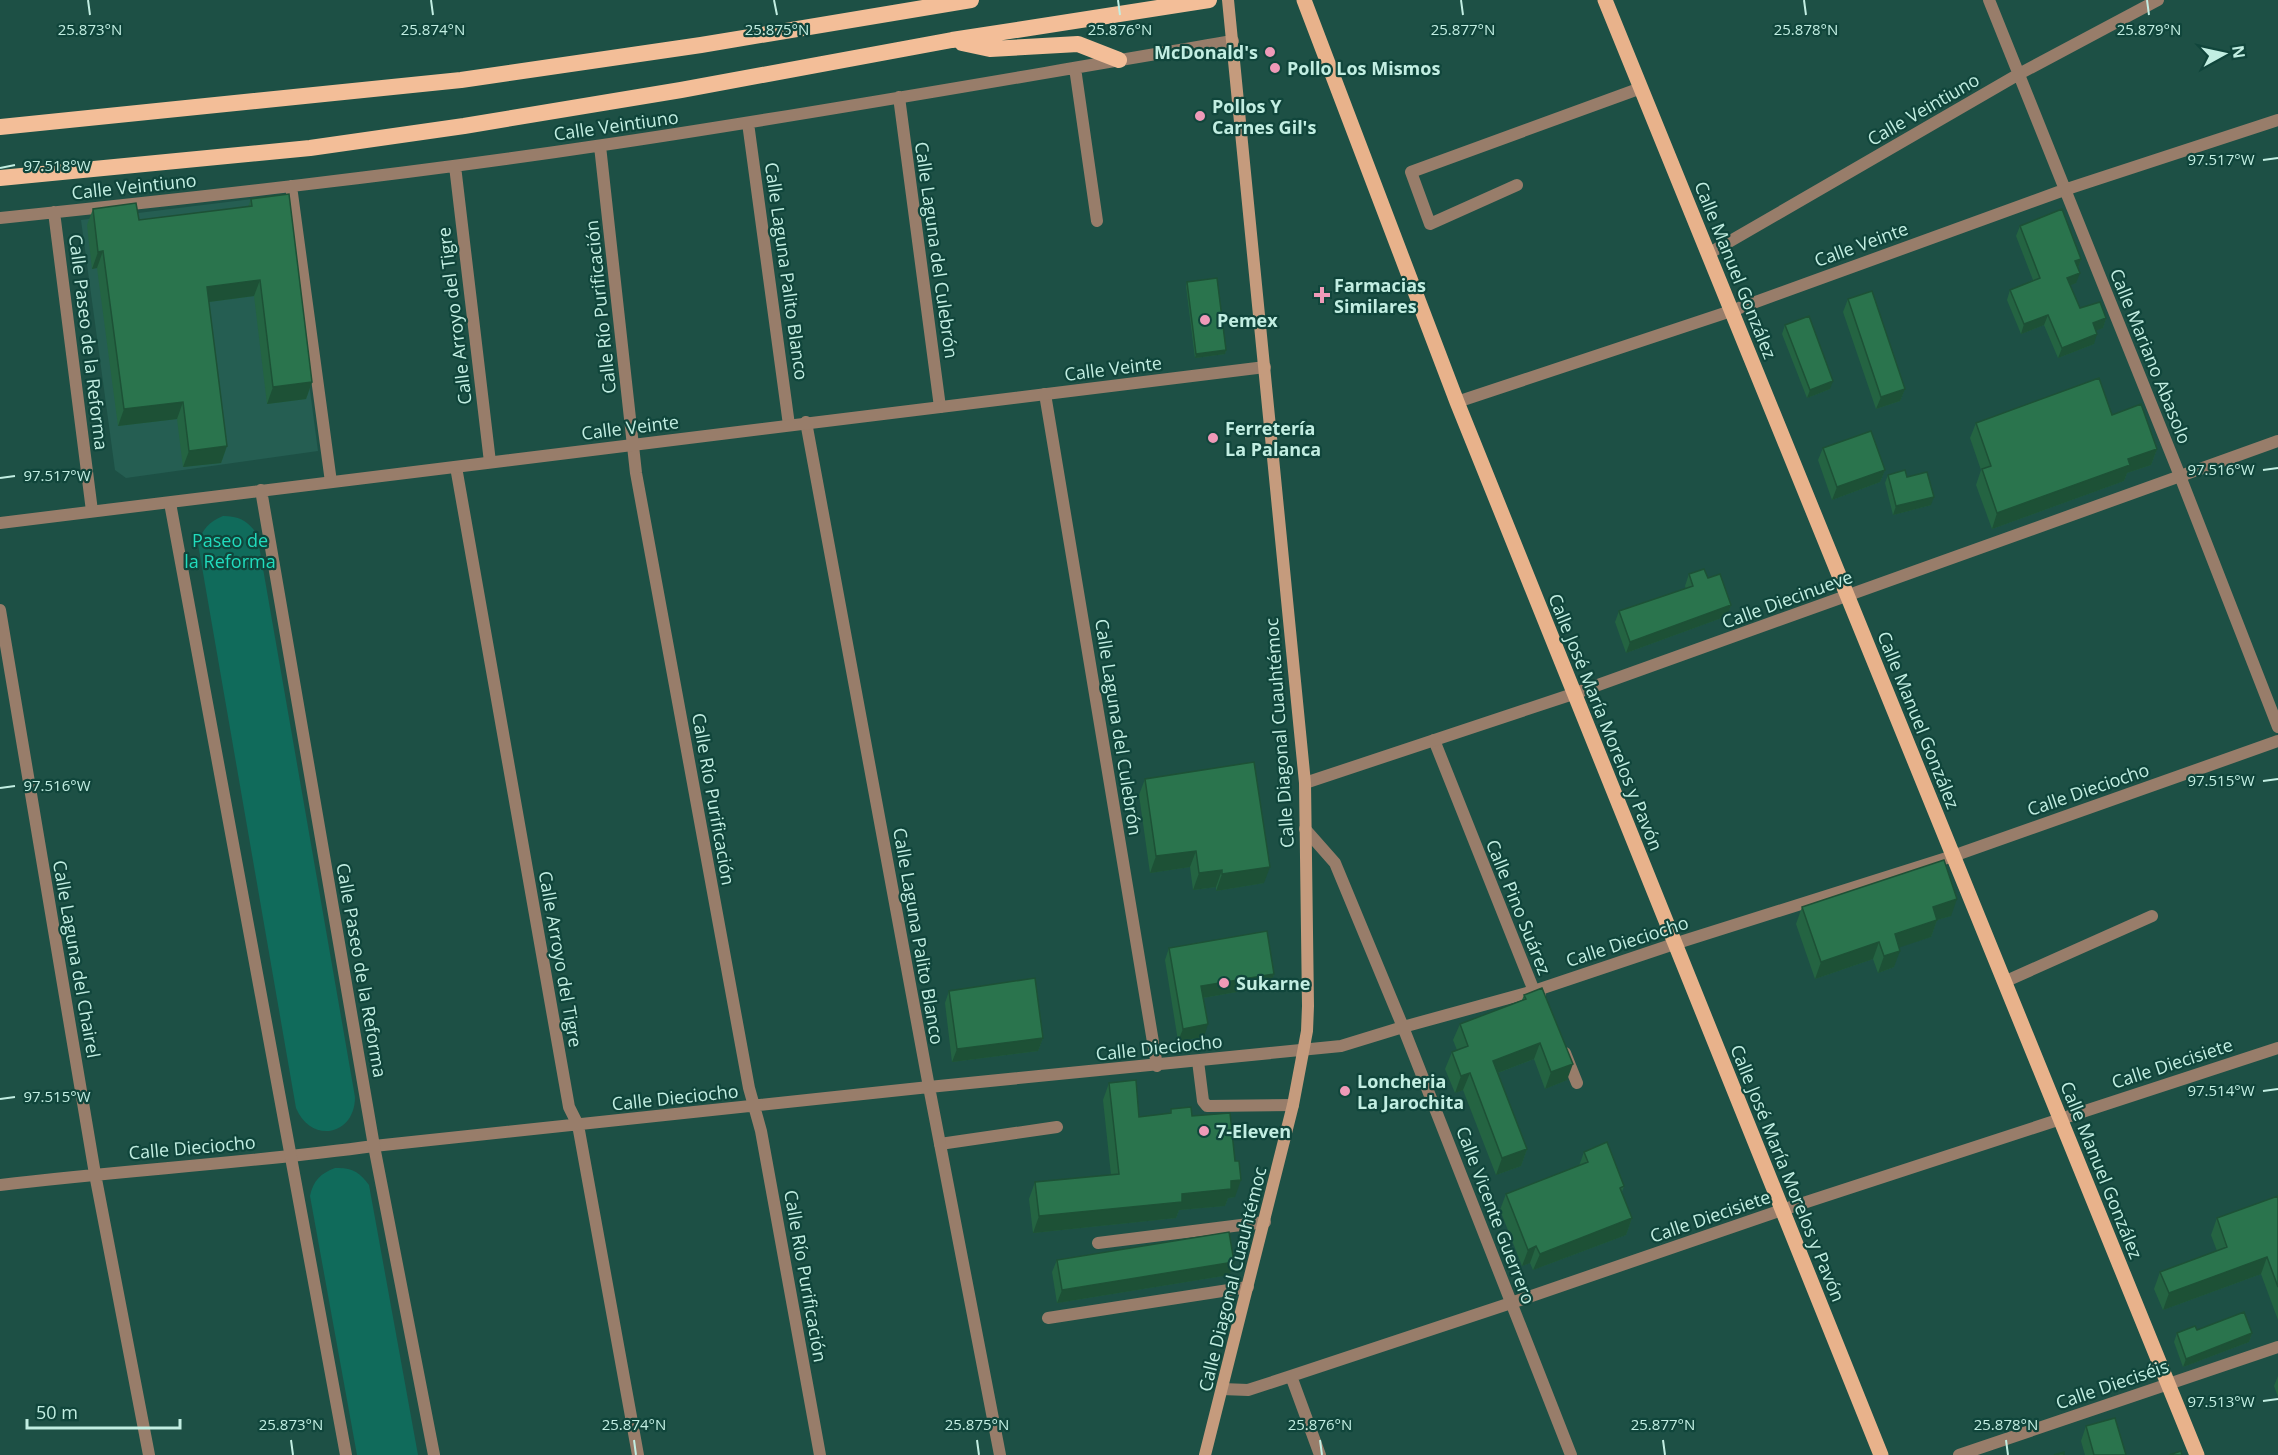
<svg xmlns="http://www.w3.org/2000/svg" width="2278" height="1455" viewBox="0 0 2278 1455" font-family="'Open Sans',sans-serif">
	<rect width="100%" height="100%" fill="#1d5045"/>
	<path fill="#255e52" d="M 284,195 L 318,451 L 126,478 L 115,470 L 81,220 Z"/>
	<path fill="#106b5b" d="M 223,516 C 239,516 248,521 257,534 L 355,1097 C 355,1136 311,1144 296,1108 L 198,544 C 202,529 209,522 223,516 Z
		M 335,1168 C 351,1167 360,1172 369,1185 L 418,1455 L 357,1455 L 310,1196 C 313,1181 321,1173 335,1168 Z"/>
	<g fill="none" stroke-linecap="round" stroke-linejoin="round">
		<path stroke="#987d6a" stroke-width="12" d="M 1517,185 L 1430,224 L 1411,172 L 1641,88
			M 1434,740 L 1534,991 L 1540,996
			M 2004,982 L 2152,916
			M 1565,1053 L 1577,1083
			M 1198,1061 L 1203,1101 L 1207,1106 L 1293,1105
			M 940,1144 L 1057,1127
			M 1098,1243 L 1265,1222
			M 1048,1318 L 1248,1287"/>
		<path stroke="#987d6a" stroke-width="12" d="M 1989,0 L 2180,476 L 2278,727
			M 1075,68 L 1097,221
			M 899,97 L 940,407
			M 748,123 L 789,425
			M 600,146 L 636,473 L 749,1088 L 761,1131 L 820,1455
			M 455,166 L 490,462
			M 291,186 L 331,482
			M 54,212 L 92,511
			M 0,218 C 201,197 403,175 603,145 C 813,114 1023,76 1233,41
			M 1708,254 L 2019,74 L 2158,0
			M 1045,394 L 1157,1066
			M 1457,402 L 1731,311 L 2064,190 L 2278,120
			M 806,422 L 929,1087 L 1000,1455
			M 456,467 L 569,1107 L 578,1125 L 638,1455
			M 0,610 L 95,1174 L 149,1455
			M 1305,783 L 1573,694 L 2278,441
			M 1305,829 L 1335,863 L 1403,1027 L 1571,1455
			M 0,1185 C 125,1170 250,1163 374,1146 L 929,1087 L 1341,1046 L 1403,1027 L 1534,991 L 1674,944 L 1953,856 L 2278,741
			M 1291,1376 L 1320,1455
			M 1222,1389 L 1248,1390 L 1291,1376 L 1511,1303 L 1782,1210 L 2278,1048
			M 1959,1455 L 2278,1347"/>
		<path stroke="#987d6a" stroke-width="12" d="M 261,490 L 374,1146 L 434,1455
			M 170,503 L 346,1455
			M 0,523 L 1265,367"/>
		<path stroke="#c59b7d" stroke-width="12" d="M 1205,1455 L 1293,1105 L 1307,1031 L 1308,1006 L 1305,783 L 1228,0"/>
		<path stroke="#e8b28b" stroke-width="15" d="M 1304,0 L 1457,402 L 1881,1455
			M 1605,0 L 2197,1455"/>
		<path stroke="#f3be98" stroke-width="16" d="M 962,43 L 990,49 L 1078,44 L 1119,60
			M 0,127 L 461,80 L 701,45 L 971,0
			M 0,178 L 310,148 L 464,126 L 681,90 L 952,40 L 1209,0"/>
	</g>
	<path fill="#246442" d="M 251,199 L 312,382 L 306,399 L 267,404 L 254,296 L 209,302 L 227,446 L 221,463 L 183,467 L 177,419 L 118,426 L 97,268 L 92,269 L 87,225 L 93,209 L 139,220 L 248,207 Z
		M 2020,226 L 2081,259 L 2078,268 L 2076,283 L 2070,285 L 2080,308 L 2106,318 L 2103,328 L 2096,330 L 2094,344 L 2058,358 L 2044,325 L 2021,334 L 2007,300 L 2010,290 L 2033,280 L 2016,236 Z
		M 1187,282 L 1226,350 L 1225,354 L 1195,358 L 1186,286 Z
		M 1848,299 L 1905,389 L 1900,401 L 1876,409 L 1843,312 Z
		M 1785,325 L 1830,389 L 1807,398 L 1782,334 Z
		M 2112,415 L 2157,449 L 2151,465 L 2127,473 L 2124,481 L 1992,529 L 1976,485 L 1981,470 L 1970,438 L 1976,423 Z
		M 1823,448 L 1885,470 L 1880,482 L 1832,500 L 1818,460 Z
		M 1888,475 L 1907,477 L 1931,505 L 1893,515 L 1885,483 Z
		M 1689,574 L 1708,578 L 1731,605 L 1727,616 L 1626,653 L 1615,622 L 1619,611 L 1686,589 L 1685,586 Z
		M 1145,779 L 1264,883 L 1216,891 L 1216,887 L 1193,890 L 1190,867 L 1150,873 L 1139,795 Z
		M 1802,907 L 1951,916 L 1937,920 L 1931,937 L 1899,947 L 1894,967 L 1878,973 L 1873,959 L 1815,979 L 1796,924 Z
		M 1169,948 L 1274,974 L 1270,986 L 1203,998 L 1204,1037 L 1178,1041 L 1165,960 Z
		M 949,991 L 1043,1038 L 1038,1051 L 952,1062 L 945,1003 Z
		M 1524,995 L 1567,1080 L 1545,1089 L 1534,1059 L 1498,1073 L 1527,1149 L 1521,1166 L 1496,1175 L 1463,1090 L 1455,1093 L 1445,1069 L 1452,1052 L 1457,1050 L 1453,1040 L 1460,1024 L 1522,1000 Z
		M 1109,1083 L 1139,1117 L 1169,1114 L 1171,1109 L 1192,1116 L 1235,1197 L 1228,1198 L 1225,1206 L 1179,1210 L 1176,1218 L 1033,1233 L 1029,1199 L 1035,1182 L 1111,1175 L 1103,1100 Z
		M 1584,1152 L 1624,1186 L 1622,1192 L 1632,1218 L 1626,1235 L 1533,1270 L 1530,1263 L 1522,1266 L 1500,1210 L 1506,1194 L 1579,1166 Z
		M 2278,1196 L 2278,1320 L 2261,1274 L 2163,1310 L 2154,1289 L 2160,1272 L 2217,1251 L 2211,1235 L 2217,1218 Z
		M 1057,1260 L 1234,1262 L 1229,1275 L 1057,1303 L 1052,1272 Z
		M 2177,1333 L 2252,1333 L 2249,1342 L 2183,1367 L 2174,1342 Z
		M 2278,1376 L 2278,1397 L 2274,1386 Z
		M 2086,1426 L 2126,1455 L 2085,1455 L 2081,1441 Z"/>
	<path fill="#1d5136" d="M 103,251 L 97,268 L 92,269 L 98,252 Z
		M 2081,259 L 2078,268 L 2075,261 Z
		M 2080,273 L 2076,283 L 2064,288 L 2067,278 Z
		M 260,280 L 254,296 L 201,303 L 207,287 Z
		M 2048,315 L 2044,325 L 2021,334 L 2024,324 Z
		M 2106,318 L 2103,328 L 2089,333 L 2093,323 Z
		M 2097,334 L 2094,344 L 2058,358 L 2062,348 Z
		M 1226,350 L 1225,354 L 1195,358 L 1196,354 Z
		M 1833,381 L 1830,389 L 1807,398 L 1810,390 Z
		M 312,382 L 306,399 L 267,404 L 273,387 Z
		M 1905,389 L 1900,401 L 1876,409 L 1881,397 Z
		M 183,402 L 177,419 L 118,426 L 124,409 Z
		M 227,446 L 221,463 L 183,467 L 189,451 Z
		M 2157,449 L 2151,465 L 2127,473 L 2124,481 L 1992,529 L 1997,513 L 2128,459 Z
		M 1885,470 L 1880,482 L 1832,500 L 1837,487 Z
		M 1934,497 L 1931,505 L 1893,515 L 1896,506 Z
		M 1731,605 L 1727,616 L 1626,653 L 1630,642 Z
		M 1196,851 L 1190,867 L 1150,873 L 1156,856 Z
		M 1270,867 L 1264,883 L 1216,891 L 1222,874 Z
		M 1222,870 L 1216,887 L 1193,890 L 1199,873 Z
		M 1957,899 L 1951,916 L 1937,920 L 1931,937 L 1889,951 L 1895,934 L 1933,907 Z
		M 1879,942 L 1873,959 L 1815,979 L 1821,962 Z
		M 1900,951 L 1894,967 L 1878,973 L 1884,956 Z
		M 1274,974 L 1270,986 L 1197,999 L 1201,986 Z
		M 1208,1024 L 1204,1037 L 1178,1041 L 1183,1029 Z
		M 1043,1038 L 1038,1051 L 952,1062 L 957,1049 Z
		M 1540,1043 L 1534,1059 L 1487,1077 L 1493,1061 Z
		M 1573,1064 L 1567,1080 L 1545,1089 L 1551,1072 Z
		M 1470,1073 L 1463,1090 L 1455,1093 L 1461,1076 Z
		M 1527,1149 L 1521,1166 L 1496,1175 L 1502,1158 Z
		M 1241,1180 L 1235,1197 L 1228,1198 L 1225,1206 L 1179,1210 L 1176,1218 L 1033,1233 L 1039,1216 L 1182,1194 L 1231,1181 Z
		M 1632,1218 L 1626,1235 L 1533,1270 L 1540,1254 Z
		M 1536,1246 L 1530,1263 L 1522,1266 L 1528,1250 Z
		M 2267,1257 L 2261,1274 L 2163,1310 L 2169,1293 Z
		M 1234,1262 L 1229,1275 L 1057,1303 L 1062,1290 Z
		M 2252,1333 L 2249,1342 L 2183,1367 L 2186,1359 Z"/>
	<path fill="#2a744d" stroke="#1d5136" stroke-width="1.5" d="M 289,194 L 312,382 L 273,387 L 260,280 L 207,287 L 227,446 L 189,451 L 183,402 L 124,409 L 103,251 L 98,252 L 93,209 L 136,203 L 139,220 L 252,206 L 251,199 Z
		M 2062,209 L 2081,259 L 2075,261 L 2080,273 L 2067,278 L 2080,308 L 2100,302 L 2106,318 L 2093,323 L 2097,334 L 2062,348 L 2048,315 L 2024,324 L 2010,290 L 2040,278 L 2020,226 Z
		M 1217,278 L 1226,350 L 1196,354 L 1187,282 Z
		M 1872,291 L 1905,389 L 1881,397 L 1848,299 Z
		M 1809,316 L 1833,381 L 1810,390 L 1785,325 Z
		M 2099,378 L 2112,415 L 2141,404 L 2157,449 L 2128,459 L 2130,465 L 1997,513 L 1982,469 L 1991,466 L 1976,423 Z
		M 1871,431 L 1885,470 L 1837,487 L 1823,448 Z
		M 1905,470 L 1907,477 L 1927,472 L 1934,497 L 1896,506 L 1888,475 Z
		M 1704,569 L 1708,578 L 1720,574 L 1731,605 L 1630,642 L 1619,611 L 1693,586 L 1689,574 Z
		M 1254,762 L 1270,867 L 1222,874 L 1222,870 L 1199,873 L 1196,851 L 1156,856 L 1145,779 Z
		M 1944,860 L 1957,899 L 1933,907 L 1937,920 L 1895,934 L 1900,951 L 1884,956 L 1879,942 L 1821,962 L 1802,907 Z
		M 1267,931 L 1274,974 L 1201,986 L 1208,1024 L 1183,1029 L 1169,948 Z
		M 1035,978 L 1043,1038 L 957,1049 L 949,991 Z
		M 1542,988 L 1573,1064 L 1551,1072 L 1540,1043 L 1493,1061 L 1527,1149 L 1502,1158 L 1470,1073 L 1461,1076 L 1452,1052 L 1468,1046 L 1460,1024 L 1526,999 L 1524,995 Z
		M 1136,1080 L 1139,1117 L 1171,1113 L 1171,1109 L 1191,1107 L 1192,1116 L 1230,1113 L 1235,1161 L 1239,1161 L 1241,1180 L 1231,1181 L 1231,1189 L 1182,1194 L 1182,1202 L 1039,1216 L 1035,1182 L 1119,1174 L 1109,1083 Z
		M 1607,1142 L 1624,1186 L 1620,1188 L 1632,1218 L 1540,1254 L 1536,1246 L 1528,1250 L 1506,1194 L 1588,1162 L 1584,1152 Z
		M 2278,1196 L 2278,1287 L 2267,1257 L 2169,1293 L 2160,1272 L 2227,1247 L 2217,1218 Z
		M 1229,1232 L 1234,1262 L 1062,1290 L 1057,1260 Z
		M 2244,1312 L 2252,1333 L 2186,1359 L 2177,1333 L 2195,1326 L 2197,1330 Z
		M 2115,1418 L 2126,1455 L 2094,1455 L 2086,1426 Z
		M 2181,1451 L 2182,1455 L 2169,1455 Z
		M 2064,1452 L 2064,1455 L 2054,1455 Z"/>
	<path fill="none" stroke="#c2eee2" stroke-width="2" d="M 88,0 L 90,15M 431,0 L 433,15M 774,0 L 777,15M 1118,0 L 1120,15M 1461,0 L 1463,15M 1804,0 L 1806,15M 2147,0 L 2149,15M 2263,160 L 2278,158M 0,168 L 15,165M 2263,470 L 2278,468M 0,478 L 15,476M 2263,781 L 2278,779M 0,788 L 15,786M 2263,1091 L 2278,1089M 0,1099 L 15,1097M 2263,1401 L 2278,1399M 291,1440 L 293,1455M 634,1440 L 636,1455M 977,1440 L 979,1455M 1320,1440 L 1322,1455M 1663,1440 L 1665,1455M 2006,1440 L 2008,1455"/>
	<g fill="#ef9ab8" stroke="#10453b" stroke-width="2">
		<circle cx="1270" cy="52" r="6"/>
		<circle cx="1275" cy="68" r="6"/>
		<circle cx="1200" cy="116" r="6"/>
		<path d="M1319 286h6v6h6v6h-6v6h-6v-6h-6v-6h6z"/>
		<circle cx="1205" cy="320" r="6"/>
		<circle cx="1213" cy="438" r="6"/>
		<circle cx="1224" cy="983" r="6"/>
		<circle cx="1345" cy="1091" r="6"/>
		<circle cx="1204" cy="1131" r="6"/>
	</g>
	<g text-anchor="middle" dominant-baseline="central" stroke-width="4.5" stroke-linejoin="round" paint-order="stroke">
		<g font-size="18" font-weight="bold" fill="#c2eee2" stroke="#10453b" text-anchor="start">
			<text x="1258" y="52" text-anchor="end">McDonald's</text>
			<text x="1287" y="68">Pollo Los Mismos</text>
			<text x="1212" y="106">Pollos Y<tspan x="1212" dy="21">Carnes Gil's</tspan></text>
			<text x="1334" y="285">Farmacias<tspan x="1334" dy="21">Similares</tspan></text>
			<text x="1217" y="320">Pemex</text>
			<text x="1225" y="428">Ferretería<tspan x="1225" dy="21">La Palanca</tspan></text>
			<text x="1236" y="983">Sukarne</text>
			<text x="1357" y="1081">Loncheria<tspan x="1357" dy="21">La Jarochita</tspan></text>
			<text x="1216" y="1131">7-Eleven</text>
		</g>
		<g font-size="18" fill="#c2eee2" stroke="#10453b">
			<text transform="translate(1923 109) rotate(-30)">Calle Veintiuno</text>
			<text transform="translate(616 125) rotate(-8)">Calle Veintiuno</text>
			<text transform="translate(134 186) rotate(-6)">Calle Veintiuno</text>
			<text transform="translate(1861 244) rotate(-20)">Calle Veinte</text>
			<text transform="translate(937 250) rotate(82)">Calle Laguna del Culebrón</text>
			<text transform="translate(1736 270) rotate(68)">Calle Manuel González</text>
			<text transform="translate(787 271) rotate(82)">Calle Laguna Palito Blanco</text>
			<text transform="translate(600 307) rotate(-96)">Calle Río Purificación</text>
			<text transform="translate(454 316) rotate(-97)">Calle Arroyo del Tigre</text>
			<text transform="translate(89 342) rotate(83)">Calle Paseo de la Reforma</text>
			<text transform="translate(2151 356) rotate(68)">Calle Mariano Abasolo</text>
			<text transform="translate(1113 368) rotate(-7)">Calle Veinte</text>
			<text transform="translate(630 427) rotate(-7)">Calle Veinte</text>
			<text transform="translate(1787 599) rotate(-20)">Calle Diecinueve</text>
			<text transform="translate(1919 720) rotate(68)">Calle Manuel González</text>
			<text transform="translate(1606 722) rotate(68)">Calle José María Morelos y Pavón</text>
			<text transform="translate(1119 727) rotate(81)">Calle Laguna del Culebrón</text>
			<text transform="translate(1279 733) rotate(-94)">Calle Diagonal Cuauhtémoc</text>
			<text transform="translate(2088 789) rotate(-19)">Calle Dieciocho</text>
			<text transform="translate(714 799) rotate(80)">Calle Río Purificación</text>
			<text transform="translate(1519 907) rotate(68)">Calle Pino Suárez</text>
			<text transform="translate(919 936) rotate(80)">Calle Laguna Palito Blanco</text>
			<text transform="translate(1627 941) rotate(-18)">Calle Dieciocho</text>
			<text transform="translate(77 959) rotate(80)">Calle Laguna del Chairel</text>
			<text transform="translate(561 959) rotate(80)">Calle Arroyo del Tigre</text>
			<text transform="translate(362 970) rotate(80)">Calle Paseo de la Reforma</text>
			<text transform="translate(1159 1047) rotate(-6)">Calle Dieciocho</text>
			<text transform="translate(2172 1063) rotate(-18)">Calle Diecisiete</text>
			<text transform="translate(675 1097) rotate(-6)">Calle Dieciocho</text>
			<text transform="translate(192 1147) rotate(-5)">Calle Dieciocho</text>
			<text transform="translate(2102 1170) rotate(68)">Calle Manuel González</text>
			<text transform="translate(1788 1173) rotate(68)">Calle José María Morelos y Pavón</text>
			<text transform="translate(1496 1215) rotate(69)">Calle Vicente Guerrero</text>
			<text transform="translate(1710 1216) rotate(-19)">Calle Diecisiete</text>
			<text transform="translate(806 1276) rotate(80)">Calle Río Purificación</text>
			<text transform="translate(1232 1279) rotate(-76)">Calle Diagonal Cuauhtémoc</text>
			<text transform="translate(2112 1384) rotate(-19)">Calle Dieciséis</text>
		</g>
		<g font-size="18" fill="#21dcbd" stroke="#10453b">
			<text x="230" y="540">Paseo de<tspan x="230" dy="21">la Reforma</tspan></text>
		</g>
	</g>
	<g font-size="15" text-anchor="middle" fill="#c2eee2" stroke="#10453b" stroke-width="4.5" stroke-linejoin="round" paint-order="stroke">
		<text x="90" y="35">25.873°N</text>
		<text x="433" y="35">25.874°N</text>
		<text x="777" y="35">25.875°N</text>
		<text x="1120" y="35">25.876°N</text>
		<text x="1463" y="35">25.877°N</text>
		<text x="1806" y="35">25.878°N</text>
		<text x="2149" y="35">25.879°N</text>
		<text x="2221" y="165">97.517°W</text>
		<text x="57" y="171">97.518°W</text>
		<text x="2221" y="475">97.516°W</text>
		<text x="57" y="481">97.517°W</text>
		<text x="2221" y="786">97.515°W</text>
		<text x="57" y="791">97.516°W</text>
		<text x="2221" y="1096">97.514°W</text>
		<text x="57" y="1102">97.515°W</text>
		<text x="2221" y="1407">97.513°W</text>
		<text x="291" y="1430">25.873°N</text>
		<text x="634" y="1430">25.874°N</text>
		<text x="977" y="1430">25.875°N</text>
		<text x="1320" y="1430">25.876°N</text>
		<text x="1663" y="1430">25.877°N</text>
		<text x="2006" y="1430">25.878°N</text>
	</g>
	<g transform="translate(2224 54) rotate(82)" stroke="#10453b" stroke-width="4.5" paint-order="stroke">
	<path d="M0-4.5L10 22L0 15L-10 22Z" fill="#c2eee2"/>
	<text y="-9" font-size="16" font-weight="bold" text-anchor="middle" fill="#c2eee2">N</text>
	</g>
	<path d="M27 1419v9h153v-9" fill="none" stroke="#c2eee2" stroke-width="3"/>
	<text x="36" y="1419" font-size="18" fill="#c2eee2" stroke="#10453b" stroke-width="4.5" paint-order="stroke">50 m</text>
</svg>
